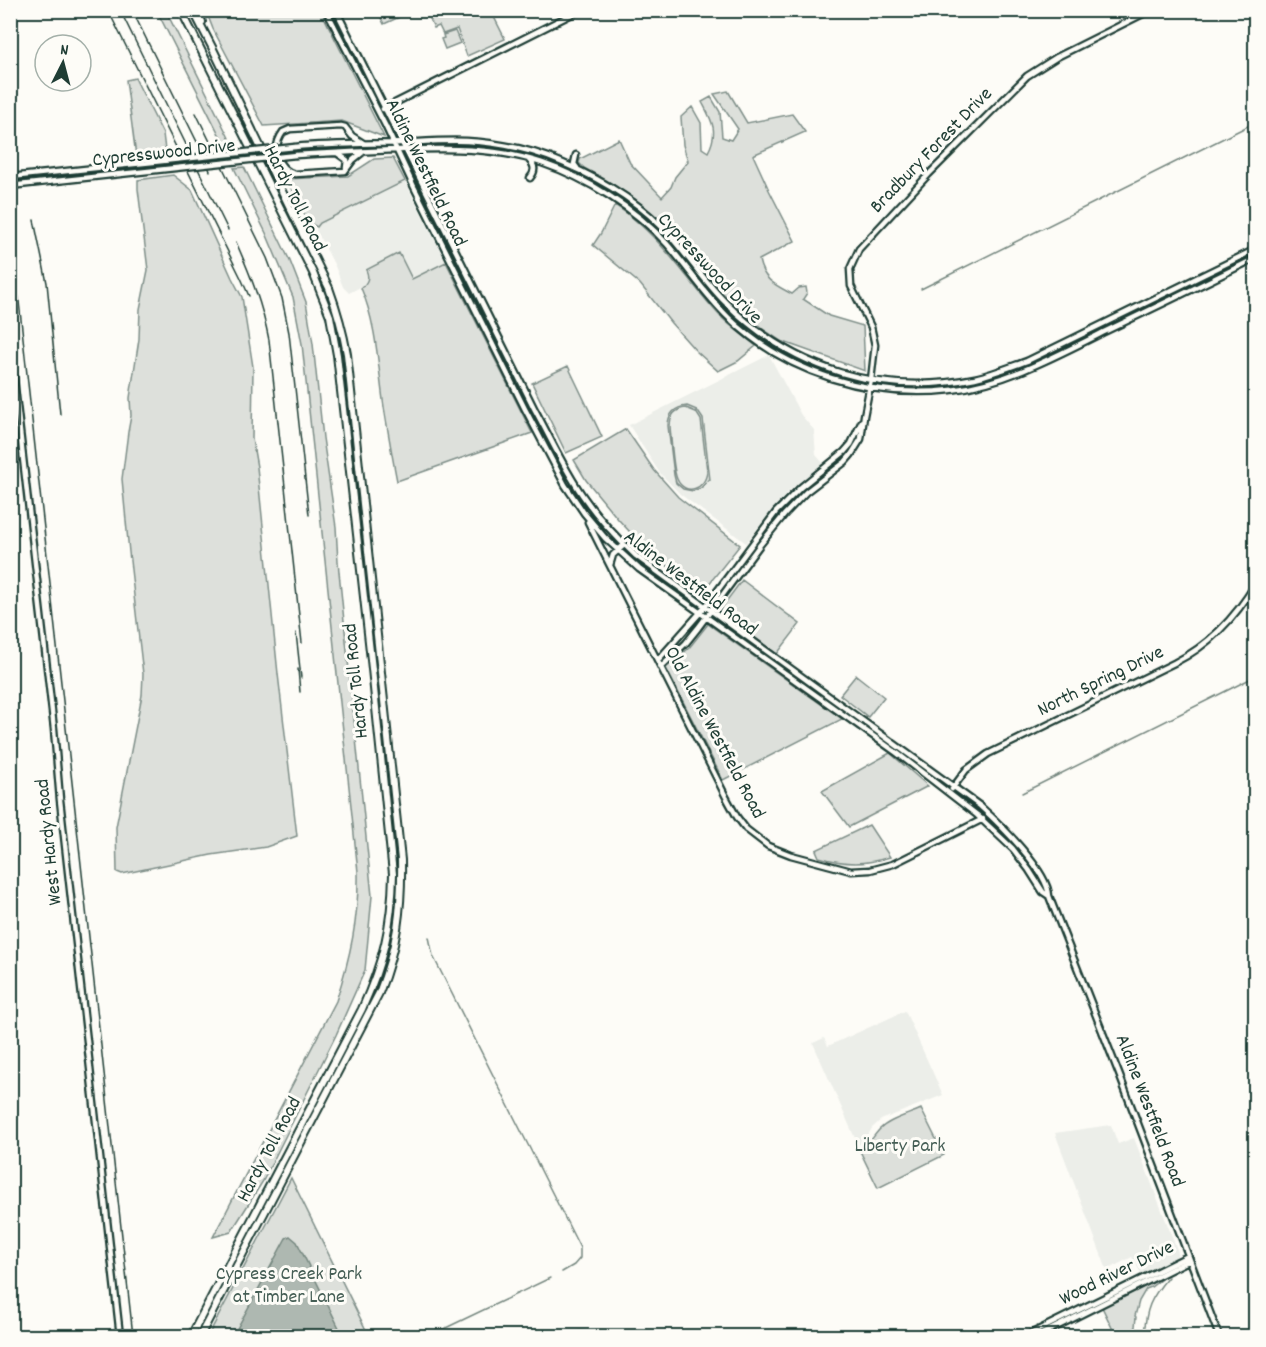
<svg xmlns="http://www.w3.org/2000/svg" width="1266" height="1347" viewBox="0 0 1266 1347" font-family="Dekko,sans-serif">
	<rect width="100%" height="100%" fill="#fdfcf7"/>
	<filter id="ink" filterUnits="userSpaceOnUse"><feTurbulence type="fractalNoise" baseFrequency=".0167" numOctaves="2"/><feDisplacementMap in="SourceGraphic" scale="12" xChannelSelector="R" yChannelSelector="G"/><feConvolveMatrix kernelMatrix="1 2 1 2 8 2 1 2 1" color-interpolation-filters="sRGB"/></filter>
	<g filter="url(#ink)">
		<path fill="#eceee9" d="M 405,181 L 446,262 L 412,279 L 367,270 L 369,275 L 366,284 L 349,293 L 343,287 L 335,266 L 316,230 L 317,227 L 320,223 Z
			M 769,355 L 801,415 L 814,430 L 816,455 L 823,463 L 791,489 L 771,511 L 746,543 L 680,494 L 659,472 L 629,425 Z
			M 905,1011 L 943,1095 L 881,1120 L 872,1128 L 865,1141 L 858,1145 L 813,1043 L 824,1038 L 828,1046 Z
			M 1111,1125 L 1118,1144 L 1134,1138 L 1178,1252 L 1176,1258 L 1142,1275 L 1132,1257 L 1107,1270 L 1055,1133 Z"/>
		<path fill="#dde0db" stroke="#7e8e88" stroke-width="1.5" fill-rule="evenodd" d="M 381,10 L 405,11 L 406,14 L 384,24 L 378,12 Z
			M 456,10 L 491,11 L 505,39 L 467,56 L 457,29 L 443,34 L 439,26 L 434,28 L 430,19 C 438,14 448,15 456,10 Z
			M 157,11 L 166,11 L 232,144 L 225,146 Z
			M 206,11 L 321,11 L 384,137 L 342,121 L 264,126 L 213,29 Z
			M 455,31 L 460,43 L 445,49 L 441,39 L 444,38 L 443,35 Z
			M 135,78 L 163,134 L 165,150 L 136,156 L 126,80 Z
			M 728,91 L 747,123 L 792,114 L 805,132 L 753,155 L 769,190 L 795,241 L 759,260 C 763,280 775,285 792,294 L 799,288 L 806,287 L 807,293 L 803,299 L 829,316 L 863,326 L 865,371 L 781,341 L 763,329 L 728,299 L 673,233 L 660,220 L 635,199 L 606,180 L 584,168 L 579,163 L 580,159 L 619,139 L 630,163 L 662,197 L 671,187 L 675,177 L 688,161 L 683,145 L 681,117 L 692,107 L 701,123 L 702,148 L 708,152 C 719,131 712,121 702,102 L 711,97 L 720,112 L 722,137 L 731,140 L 738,129 L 714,94 Z
			M 393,158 L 405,181 L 320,223 L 317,227 L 309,223 L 286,179 L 348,176 L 374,159 Z
			M 244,167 L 290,261 L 306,302 L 313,344 L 323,438 L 336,527 L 338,562 L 372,896 L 365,970 L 336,1035 L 263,1181 L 231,1232 L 213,1237 L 336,1001 C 350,958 359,918 358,872 L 302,344 L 293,297 L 266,233 L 234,168 Z
			M 173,175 L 192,190 L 232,278 L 242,297 L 253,367 L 252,439 L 257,467 L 278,674 L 297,836 L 266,847 L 211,855 L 122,874 L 117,872 L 116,827 L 142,695 L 143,674 L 129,552 L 122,479 L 128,432 L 131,416 L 130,398 L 139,339 L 140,309 L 148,270 L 138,189 L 138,180 Z
			M 615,205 C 661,235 684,277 720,316 C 731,327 744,336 756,346 L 738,361 L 718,371 L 696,351 L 671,323 L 640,284 L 593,245 L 601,233 Z
			M 399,253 L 412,279 L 446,262 L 532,433 L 397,481 C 392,456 388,431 384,407 C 378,367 377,325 361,288 C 367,283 370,278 366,270 Z
			M 568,366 L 602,437 L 566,453 L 532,383 Z
			M 687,406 L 697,410 L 703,419 L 710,480 L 708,480 L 701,488 L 693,491 L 683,489 L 676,483 L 674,475 L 668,426 C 668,414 675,407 687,406 ZM 686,408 L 696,412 L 701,420 L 707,471 C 706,489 685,497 677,479 C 673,470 671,438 670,426 C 670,415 676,409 686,408 Z
			M 626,429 L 654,470 L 678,497 L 740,545 L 704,590 L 652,556 L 618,519 L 586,480 L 574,460 Z
			M 742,580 L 800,624 L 777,654 L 719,611 Z
			M 708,624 L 842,719 L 723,780 L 666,668 L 689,648 Z
			M 856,675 L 884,697 L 868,717 L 840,695 Z
			M 890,753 L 928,786 L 849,827 L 822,791 Z
			M 869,825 L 890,857 C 864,865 846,865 819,857 L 816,850 Z
			M 921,1109 L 944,1155 L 878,1188 L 860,1151 C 869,1145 873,1136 880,1129 C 890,1119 908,1115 921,1109 Z
			M 291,1178 L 369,1336 L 208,1336 Z
			M 1164,1277 L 1151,1287 L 1146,1289 L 1139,1301 L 1135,1316 L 1136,1317 L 1134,1336 L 1116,1336 L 1102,1307 Z"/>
		<path fill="#aeb8b1" stroke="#75877f" stroke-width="1.5" d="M 290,1236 L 297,1242 L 343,1336 L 233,1336 L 286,1238 Z"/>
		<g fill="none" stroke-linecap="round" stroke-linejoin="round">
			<path stroke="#75877f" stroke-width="1.5" d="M 921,289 L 1256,122
				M 1022,793 L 1256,676
				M 429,937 L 433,956 L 580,1248 L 580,1258 L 574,1265 L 562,1272
				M 429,1336 L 550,1278
				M 1144,1336 C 1146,1308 1150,1299 1168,1277"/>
			<defs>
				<path id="secondary" d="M 326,10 L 385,125 L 414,187 L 525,409 L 565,485 L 584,513 L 605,538 L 639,569 L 897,753 L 977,815 L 1013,849 L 1029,870 L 1043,892 L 1049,896
					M 336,10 L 535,410 C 551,439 564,469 583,496 C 598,518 617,538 636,556 L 980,806 C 999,823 1048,871 1049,896 L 1119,1074 L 1219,1336
					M 383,109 L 580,10
					M 363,143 L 352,136 L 345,127 L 341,126 L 290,129 L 283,132 C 272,147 276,169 295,174 L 345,171 L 353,160 L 363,152
					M 295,147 C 330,144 364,144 399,143 C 421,142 444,140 467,141 C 499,143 534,150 563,163 C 603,180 643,204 671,237 C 690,259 706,283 726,303 C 793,370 883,397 975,378 C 993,374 1010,367 1027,361 L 1256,249
					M 337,153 L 347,160 L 346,168
					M 296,155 C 330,153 364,151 398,150 C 447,148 495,147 542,163 C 586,178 635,208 667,244 C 688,268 705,295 729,318 C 787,374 872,399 951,390 C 1007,383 1056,356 1106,331 C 1156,307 1206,283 1256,258
					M 576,155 L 574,164 L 577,168
					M 529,160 C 536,166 535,172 530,178
					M 10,344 L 54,729 L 60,800 L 120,1336
					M 588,522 L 726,797 L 737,817 L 746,829 L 768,846 L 791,855 L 851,871 L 870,870 L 893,864 L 983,819
					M 610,565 L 613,555 L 624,545
					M 658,660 L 706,606 L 776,512 L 801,487 L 844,452 L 851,444 L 862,421
					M 661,667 L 686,643 L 698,628 L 759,546 L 785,514 L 806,492 L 845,462 L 851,455 L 861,439 L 864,416 L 871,380 L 875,345 L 871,327 L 851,286 L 850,269 L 859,249 L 929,174 L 1027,76 L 1057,57 L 1151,10
					M 952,789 L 966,770 L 988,754 L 1174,663 C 1210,645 1236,617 1256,583
					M 580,1335 L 590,1336
					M 1026,1336 L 1188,1256
					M 1038,1336 L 1190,1260"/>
				<path id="highway" d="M 181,10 L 313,273 L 330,316 L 337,355 L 372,669 L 393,874 C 392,926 383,962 362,1009 L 191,1336
					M 193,10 L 212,47 L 329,288 C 337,310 343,331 347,354 L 401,860 C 402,909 397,948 379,993 L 200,1336
					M 198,10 L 202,22"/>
			</defs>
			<use href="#secondary" stroke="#1f3d34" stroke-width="9"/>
			<use href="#highway" stroke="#1f3d34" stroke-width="10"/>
			<use href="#secondary" stroke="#fdfcf7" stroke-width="4.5"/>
			<use href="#highway" stroke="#fdfcf7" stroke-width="6"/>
			<path stroke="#1f3d34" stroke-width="1.5" d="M 110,10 L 113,20 L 241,278 L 249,296
				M 120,10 L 228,230
				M 132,10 L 202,152 L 210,171
				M 196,113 L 267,258 L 282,298 L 289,333 L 309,515
				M 10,220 L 133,1336
				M 34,220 L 47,283 L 60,414
				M 236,242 C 251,276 262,304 269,340 L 302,643
				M 296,633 L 301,678
				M 298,669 L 300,692"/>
			<defs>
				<path id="secondary-bridge" d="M 10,177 L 295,147
					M 10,186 L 296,155"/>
			</defs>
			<use href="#secondary-bridge" stroke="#1f3d34" stroke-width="9" stroke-linecap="butt"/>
			<use href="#secondary-bridge" stroke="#fdfcf7" stroke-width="4.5"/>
		</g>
	</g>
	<g text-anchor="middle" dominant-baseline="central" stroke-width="6" stroke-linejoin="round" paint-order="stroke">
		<g font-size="20" fill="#1f3d34" stroke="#fdfcf7">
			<text transform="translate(932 151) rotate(-46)">Bradbury Forest Drive</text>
			<text transform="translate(164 154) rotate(-6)">Cypresswood Drive</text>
			<text transform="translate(425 173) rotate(64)">Aldine Westfield Road</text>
			<text transform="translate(294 199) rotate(63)">Hardy Toll Road</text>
			<text transform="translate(709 269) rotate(47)">Cypresswood Drive</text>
			<text transform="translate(690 584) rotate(37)">Aldine Westfield Road</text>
			<text transform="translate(357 681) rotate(-96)">Hardy Toll Road</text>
			<text transform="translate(1101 682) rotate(-26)">North Spring Drive</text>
			<text transform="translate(714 733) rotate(62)">Old Aldine Westfield Road</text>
			<text transform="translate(50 842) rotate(-96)">West Hardy Road</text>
			<text transform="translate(1149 1111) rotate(69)">Aldine Westfield Road</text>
			<text transform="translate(270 1150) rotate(-62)">Hardy Toll Road</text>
			<text transform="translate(1117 1274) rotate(-26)">Wood River Drive</text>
		</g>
		<g font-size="20" fill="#455e55" stroke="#fdfcf7">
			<text x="900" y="1147">Liberty Park</text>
			<text x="289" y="1275">Cypress Creek Park<tspan x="289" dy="23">at Timber Lane</tspan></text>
		</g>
	</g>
	<rect width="1266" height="1347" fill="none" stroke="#fdfcf7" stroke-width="36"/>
	<rect x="18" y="18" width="1230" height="1311" fill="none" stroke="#1f3d34" stroke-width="2" filter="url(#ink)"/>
	<g transform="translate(63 63) rotate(6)"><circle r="28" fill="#fdfcf7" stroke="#a4b0a9" stroke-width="1.5"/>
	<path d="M0-4.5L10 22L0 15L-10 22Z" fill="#1f3d34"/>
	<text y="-9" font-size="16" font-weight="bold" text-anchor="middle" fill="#1f3d34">N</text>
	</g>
</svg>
